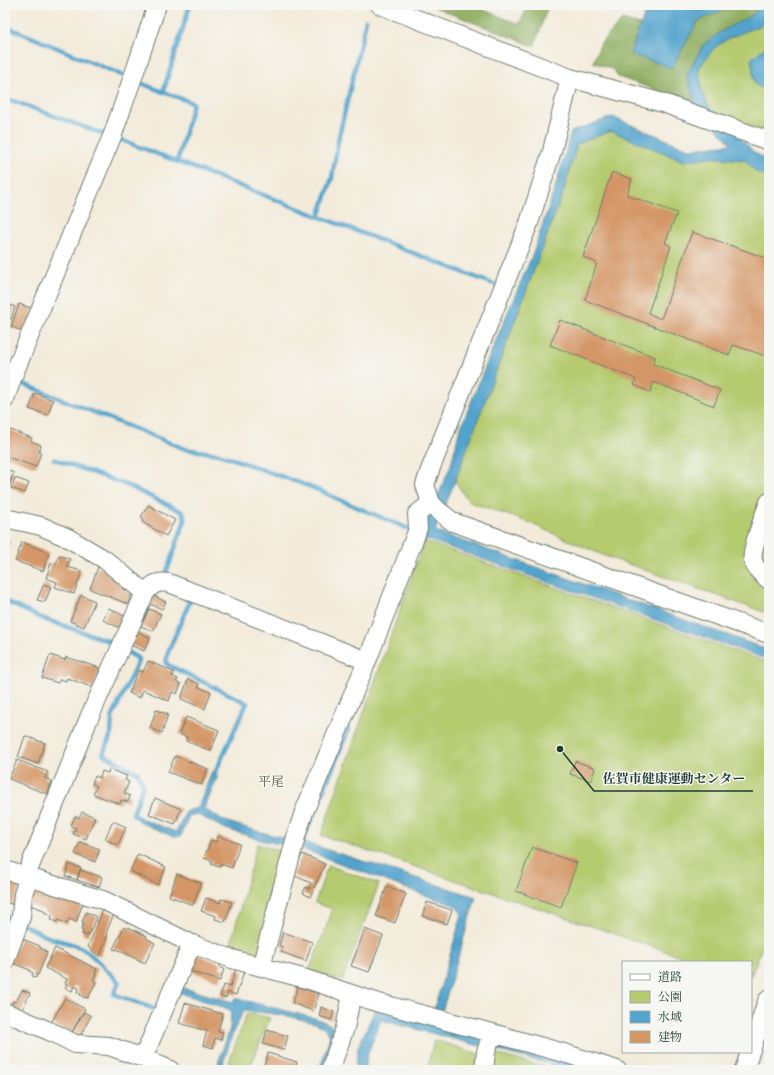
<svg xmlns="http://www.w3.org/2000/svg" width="774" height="1075" viewBox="0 0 774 1075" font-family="'Old Standard TT','Noto Serif JP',serif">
	<rect width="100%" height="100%" fill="#f6f6f2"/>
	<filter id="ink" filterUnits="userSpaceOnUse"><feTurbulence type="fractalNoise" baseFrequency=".025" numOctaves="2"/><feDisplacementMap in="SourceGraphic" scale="8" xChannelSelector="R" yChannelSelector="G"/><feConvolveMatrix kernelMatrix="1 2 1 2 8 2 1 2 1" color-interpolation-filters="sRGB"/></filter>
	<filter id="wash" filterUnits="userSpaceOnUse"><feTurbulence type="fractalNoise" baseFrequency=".012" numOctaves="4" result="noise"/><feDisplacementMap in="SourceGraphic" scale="16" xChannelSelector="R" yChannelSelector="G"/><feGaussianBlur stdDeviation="0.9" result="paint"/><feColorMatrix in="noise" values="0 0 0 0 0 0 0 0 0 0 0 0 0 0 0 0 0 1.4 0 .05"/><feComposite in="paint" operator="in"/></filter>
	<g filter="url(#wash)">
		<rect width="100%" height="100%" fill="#f3ebda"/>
		<path fill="#b5cb6f" stroke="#6a8452" d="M 769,10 L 769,44 L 751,59 L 755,84 L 769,93 L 769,133 L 717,114 L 708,105 L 702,91 L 699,68 L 714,48 L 729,38 L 761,25 Z
			M 611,131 L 684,161 L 708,157 L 745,160 L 755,171 L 769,178 L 769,614 L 637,567 L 605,556 L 525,521 L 469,502 L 455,481 L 564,190 L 577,144 Z
			M 424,541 L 769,663 L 769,929 L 751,976 L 751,962 L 698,962 L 321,835 Z
			M 257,844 L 288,853 L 259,958 L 229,951 Z
			M 328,865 L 379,884 L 342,981 L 309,971 L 333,909 L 315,903 Z
			M 247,1013 L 270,1018 L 249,1070 L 226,1070 Z
			M 434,1040 L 479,1054 L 476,1070 L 427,1070 Z
			M 495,1054 L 553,1069 L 493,1070 Z"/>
		<path fill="#90af62" stroke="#58764b" d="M 429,5 L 471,5 L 519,24 L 529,5 L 548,6 L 537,39 L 534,46 Z
			M 734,5 L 759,5 L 754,14 L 722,31 L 703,45 L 687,75 L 695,103 L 618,77 L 614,70 L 593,62 L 601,43 L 622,20 L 640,25 L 630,54 L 672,68 L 698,21 Z"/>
		<path fill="#53a4cd" stroke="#397080" d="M 648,5 L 734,5 L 698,21 L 672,68 L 630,54 Z
			M 759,5 L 769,5 L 769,10 L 761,25 L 729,38 L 714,48 L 699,68 L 702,91 L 708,105 L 755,153 L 769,161 L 769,178 L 755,171 L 745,160 L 708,157 L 684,161 L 611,131 L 577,144 L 564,190 L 455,481 L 435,531 L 769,650 L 769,660 L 420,537 L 451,465 L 459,432 L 496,340 L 532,256 L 556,185 L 571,132 L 612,117 L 689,149 L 731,144 L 695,103 L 687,75 L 703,45 L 722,31 L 754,14 Z
			M 769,44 L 769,93 L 755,84 L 751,59 Z
			M 212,771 L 218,776 L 204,809 L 225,821 L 263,833 L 303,842 L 476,897 L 438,1025 L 601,1070 L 556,1070 L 556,1066 L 381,1020 L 369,1050 L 364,1070 L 355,1070 L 358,1047 L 375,1010 L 430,1023 L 462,914 L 456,906 L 399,886 L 300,848 L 264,841 L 223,828 L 197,814 L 189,816 L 181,836 L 174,837 L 142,823 L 143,819 L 176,832 L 186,811 L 198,808 Z
			M 180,987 L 233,1002 L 235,998 L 318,1019 L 331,1025 L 336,1035 L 326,1070 L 319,1070 L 330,1036 L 324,1027 L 315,1023 L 288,1016 L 244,1010 L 234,1030 L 221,1070 L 216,1069 L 230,1028 L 231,1010 L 178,992 Z"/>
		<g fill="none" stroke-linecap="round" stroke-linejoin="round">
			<path stroke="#53a4cd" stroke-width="4.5" d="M 5,26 L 129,78
				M 136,81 L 163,92 L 193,103 L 177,162
				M 163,92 L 190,5
				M 5,98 L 109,136
				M 116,138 L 501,287
				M 319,217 L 332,178 L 338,141 L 366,20
				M 16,381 L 185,449 L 219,454 L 311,487 L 354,506 L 414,531
				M 54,459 L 124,484 L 183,512 L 185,520 L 164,579
				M 186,599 L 190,601 L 168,652 L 166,664 L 247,703 L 215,773
				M 5,601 L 41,618 L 112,642 L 118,646
				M 124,650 L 139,659 L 112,718 L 111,735 L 103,754 L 138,773 L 143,786 L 133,814 L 142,821
				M 303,842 L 349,728
				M 5,915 L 16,921
				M 22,924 C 33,929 45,937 57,940 C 67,943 77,944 87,951 L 119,982 L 114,994 L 157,1010 L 158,1008"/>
		</g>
		<g id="blocks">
			<path fill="#d49666" d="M 612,172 L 632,179 L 627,195 L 677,213 L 665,243 L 671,246 L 648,313 L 661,319 L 692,232 L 769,259 L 769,357 L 733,345 L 729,355 L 585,300 L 597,263 L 583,257 Z
				M 5,303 L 15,307 L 11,319 L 5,316 Z
				M 19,304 L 34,309 L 25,332 L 11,327 Z
				M 560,320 L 655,357 L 653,364 L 720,390 L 714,406 L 654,382 L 650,392 L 634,385 L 636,379 L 550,345 Z
				M 35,393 L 53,400 L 48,415 L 29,409 Z
				M 5,428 L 32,438 L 31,441 L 41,445 L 39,452 L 41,453 L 36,467 L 5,456 Z
				M 5,469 L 14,473 L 8,488 L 5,487 Z
				M 15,478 L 29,483 L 25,493 L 11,488 Z
				M 148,505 L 175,520 L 166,536 L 142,522 L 144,519 L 141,517 Z
				M 5,540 L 10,542 L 5,554 Z
				M 22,542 L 49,553 L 43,571 L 15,561 Z
				M 59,555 L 70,559 L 67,567 L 82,571 L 74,594 L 55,587 L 57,582 L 46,578 L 51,563 L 56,564 Z
				M 98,567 L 108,571 L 107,574 L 118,578 L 116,581 L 124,585 L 123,589 L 132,593 L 128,604 L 90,589 Z
				M 44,584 L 51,587 L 45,602 L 37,600 Z
				M 81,595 L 95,601 L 84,627 L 70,621 Z
				M 154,596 L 166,602 L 162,609 L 150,604 Z
				M 109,608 L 126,617 L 120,628 L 103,620 Z
				M 149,609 L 161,614 L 153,631 L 141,626 Z
				M 137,631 L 150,638 L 144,651 L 130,645 Z
				M 50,655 L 65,660 L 66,657 L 100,668 L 94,688 L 67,678 L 66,681 L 60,679 L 58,683 L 42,678 Z
				M 148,661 L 174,672 L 172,676 L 178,679 L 176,682 L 181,684 L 177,694 L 172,692 L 169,701 L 143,690 L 140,698 L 129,693 L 138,670 L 143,672 Z
				M 188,679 L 199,684 L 198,687 L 211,692 L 205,709 L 181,699 Z
				M 156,710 L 168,714 L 162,733 L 150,728 Z
				M 186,717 L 219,730 L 211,751 L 186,741 L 187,737 L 179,734 Z
				M 25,736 L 45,743 L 38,764 L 18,757 Z
				M 175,756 L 208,769 L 201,785 L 168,772 Z
				M 17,760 L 48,772 L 45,778 L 52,781 L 47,794 L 9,779 Z
				M 575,761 L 595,768 L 591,781 L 570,774 Z
				M 109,769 L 127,776 L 125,780 L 129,782 L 124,793 L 130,796 L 128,802 L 121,800 L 120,804 L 93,794 L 97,786 L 92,784 L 95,776 L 100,778 L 102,771 L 108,773 Z
				M 155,798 L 181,809 L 175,824 L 149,814 Z
				M 82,812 L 95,817 L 86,839 L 73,834 L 76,828 L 71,826 L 75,816 L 79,818 Z
				M 113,821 L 126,827 L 118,845 L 105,839 Z
				M 218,836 L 240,844 L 232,868 L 220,864 L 219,867 L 211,864 L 213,861 L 204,858 L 211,840 L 216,842 Z
				M 80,842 L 100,849 L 95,862 L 75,854 Z
				M 532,847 L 577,863 L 561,907 L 516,891 Z
				M 138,854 L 166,867 L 158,885 L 130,871 Z
				M 302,854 L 325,864 L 310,897 L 303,893 L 306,887 L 309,889 L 311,883 L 293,875 Z
				M 69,864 L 81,868 L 77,880 L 65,876 Z
				M 80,870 L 102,877 L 99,887 L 77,880 Z
				M 177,874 L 201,883 L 193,905 L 169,896 Z
				M 5,877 L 21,882 L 14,905 L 5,902 Z
				M 33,886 L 83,903 L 76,922 L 69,919 L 67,924 L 58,920 L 57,922 L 51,920 L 52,915 L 44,912 L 44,910 L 27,904 Z
				M 387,886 L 406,894 L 395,923 L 376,916 Z
				M 206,898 L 220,903 L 221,899 L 232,902 L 225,922 L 215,919 L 216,916 L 201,911 Z
				M 427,902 L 452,910 L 447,924 L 422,916 Z
				M 103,910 L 114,914 L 106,933 L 108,934 L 100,956 L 95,953 L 88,947 Z
				M 86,912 L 97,917 L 88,936 L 82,934 L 83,931 L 81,930 L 84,923 L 82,922 Z
				M 5,921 L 10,922 L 5,935 Z
				M 124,927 L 127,929 L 128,927 L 147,936 L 146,938 L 155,943 L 145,963 L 117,949 L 116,950 L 113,949 Z
				M 365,929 L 383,936 L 369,972 L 351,966 Z
				M 283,932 L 312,942 L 306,961 L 281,952 L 283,947 L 279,946 Z
				M 20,938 L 40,946 L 40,948 L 45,950 L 44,951 L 47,952 L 38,975 L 37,974 L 36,978 L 32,976 L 33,973 L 29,971 L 30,970 L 10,962 Z
				M 55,948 L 97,969 L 95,974 L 96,975 L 93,980 L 96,982 L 88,998 L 86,997 L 85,998 L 80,995 L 81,994 L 77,992 L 79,988 L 74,986 L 72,991 L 65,988 L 67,984 L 65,983 L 67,979 L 45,968 Z
				M 195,954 L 221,963 L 220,968 L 224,969 L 220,981 L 189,971 Z
				M 236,969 L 244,972 L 236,995 L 228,992 L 226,998 L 220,996 L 224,985 L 230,987 Z
				M 298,987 L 319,994 L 313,1011 L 292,1003 Z
				M 22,990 L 30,993 L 20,1015 L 10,1010 L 13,1001 L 16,1002 Z
				M 65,998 L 85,1009 L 71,1034 L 51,1023 Z
				M 185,1003 L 223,1014 L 218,1031 L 223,1032 L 221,1040 L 215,1038 L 213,1048 L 203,1045 L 207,1031 L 179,1023 Z
				M 321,1007 L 334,1012 L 331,1020 L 319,1016 Z
				M 84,1012 L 91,1016 L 80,1036 L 72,1032 Z
				M 267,1030 L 288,1036 L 284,1050 L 263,1044 Z
				M 268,1053 L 297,1062 L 295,1070 L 263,1070 Z"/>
		</g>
	</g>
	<g filter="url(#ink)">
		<use href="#blocks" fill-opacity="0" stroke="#697a6e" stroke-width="1"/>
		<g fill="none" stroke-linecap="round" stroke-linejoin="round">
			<defs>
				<path id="minor" d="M 380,5 L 570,78 L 552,151 L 529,223 L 430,470 L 425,485 L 431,503 L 440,512 L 453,522 L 769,634
					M 570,78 L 663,103 L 769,141
					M 5,399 L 13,376 L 113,134 L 134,74 L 157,5
					M 769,502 C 765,514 750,550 753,561 C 755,568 763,576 769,580
					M 5,518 L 41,526 L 68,538 L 104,559 L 145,593 L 89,718 L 26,876 L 26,885 L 23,894 L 21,917 L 5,961
					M 145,593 C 153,584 157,581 169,583 L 367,661
					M 5,870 L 103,900 L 192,944 L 232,959 L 306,979 L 379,1003 L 492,1033 L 567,1054 L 617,1070
					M 261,967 L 297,833 L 304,812 L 367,661 L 416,534 L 418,528 L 417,514 L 431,503
					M 5,1012 L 56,1034 L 75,1044 L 109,1046 L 143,1058 L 192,944
					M 751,1050 L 767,1001 L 769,999
					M 143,1058 L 170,1070
					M 330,1070 L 345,1028 L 352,994
					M 484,1070 L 486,1052 L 492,1033
					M 744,1070 L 750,1052"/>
			</defs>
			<use href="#minor" stroke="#697a6e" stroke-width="20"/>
			<use href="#minor" stroke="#fff" stroke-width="18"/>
		</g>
	</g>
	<g text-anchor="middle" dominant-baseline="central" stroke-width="3" stroke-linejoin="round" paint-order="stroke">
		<g font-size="13" fill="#5e5c46" stroke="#f6f6f2">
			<text x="271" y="782">平尾</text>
		</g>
	</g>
	<path fill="none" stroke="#1f3d34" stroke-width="1.5" d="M560 749L594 791H753"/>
	<circle fill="#1f3d34" stroke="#f6f6f2" stroke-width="1.5" cx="560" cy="749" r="4"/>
	<g font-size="13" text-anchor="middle" font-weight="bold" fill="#1f3d34" stroke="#f6f6f2" stroke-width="3" stroke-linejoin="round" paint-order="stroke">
		<text x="674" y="783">佐賀市健康運動センター</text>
	</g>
	<rect width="774" height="1075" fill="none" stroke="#f6f6f2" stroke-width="20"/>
	<rect x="622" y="961" width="130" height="92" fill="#f6f6f2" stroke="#a0aca6"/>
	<rect x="630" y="974" width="20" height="6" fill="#ffffff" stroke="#a0aca6"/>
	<text x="658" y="981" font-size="12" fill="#1f3d34">道路</text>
	<rect x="630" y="991" width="20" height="12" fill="#b5cb6f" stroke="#a0aca6"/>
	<text x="658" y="1001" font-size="12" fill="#1f3d34">公園</text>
	<rect x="630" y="1011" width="20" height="12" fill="#53a4cd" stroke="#a0aca6"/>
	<text x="658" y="1021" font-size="12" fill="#1f3d34">水域</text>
	<rect x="630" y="1031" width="20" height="12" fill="#d49666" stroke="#a0aca6"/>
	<text x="658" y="1041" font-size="12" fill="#1f3d34">建物</text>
</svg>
